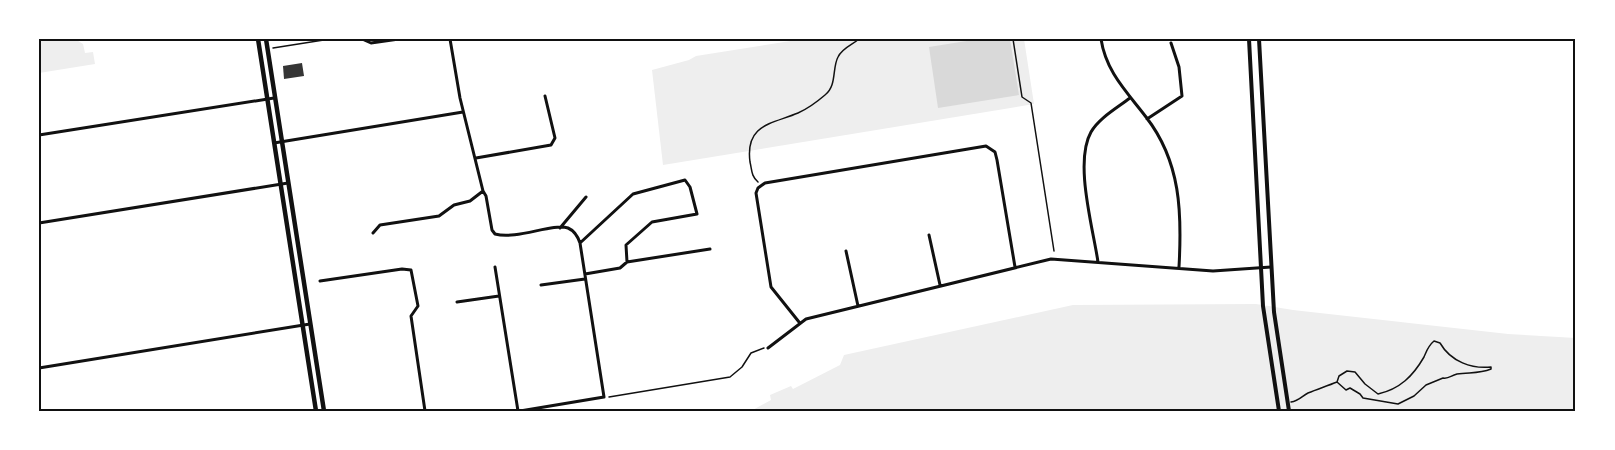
<svg xmlns="http://www.w3.org/2000/svg" width="1615" height="450" viewBox="0 0 1615 450" font-family="Karla,sans-serif">
	<rect width="100%" height="100%" fill="#fff"/>
	<path fill="#eee" d="M 39,39 L 75,39 L 83,44 L 85,53 L 93,52 L 95,64 L 39,73 Z
		M 803,39 L 1024,39 L 1034,104 L 663,165 L 652,70 L 689,60 L 696,56 Z
		M 1256,304 L 1293,310 L 1508,334 L 1576,338 L 1576,411 L 751,411 L 771,400 L 770,395 L 791,386 L 793,389 L 840,365 L 844,355 L 1073,305 Z"/>
	<path fill="#d9d9d9" d="M 979,39 L 1010,39 L 1019,95 L 938,108 L 929,47 Z"/>
	<path fill="#353535" d="M 302,63 L 304,76 L 284,79 L 283,66 Z"/>
	<g fill="none" stroke-linecap="round" stroke-linejoin="round">
		<path stroke="#111" stroke-width="1.5" d="M 1013,39 L 1022,97 L 1031,103 L 1054,251
			M 273,48 L 330,39
			M 758,182 C 751,176 752,170 750,162 C 745,124 772,124 798,113 C 807,109 818,101 825,95 C 837,86 832,68 838,57 C 842,48 852,45 859,39
			M 609,397 L 730,377 L 742,367 L 751,353 L 764,348
			M 1291,402 C 1299,401 1302,396 1308,393 C 1318,389 1327,386 1337,382 L 1346,390 L 1350,388 L 1360,394 L 1363,398 L 1398,404 L 1414,396 L 1426,385 L 1443,378 C 1449,379 1450,376 1457,374 C 1469,372 1479,374 1491,369 L 1491,367 C 1472,369 1451,362 1440,343 L 1434,341 C 1428,346 1427,350 1424,357 C 1413,376 1400,389 1378,394 L 1365,384 L 1355,372 L 1347,371 L 1339,376 L 1337,382"/>
		<path stroke="#111" stroke-width="3" d="M 362,39 L 371,43 L 399,39
			M 450,39 L 460,98 L 483,191 L 486,196 L 492,230 L 495,234 C 517,240 552,223 568,228 C 575,231 578,237 580,243 L 604,397 L 520,411
			M 1101,39 C 1106,72 1127,92 1146,117 C 1181,162 1182,213 1179,267
			M 1147,119 L 1182,96 L 1179,67 L 1171,43
			M 39,135 L 274,98
			M 274,143 L 463,112
			M 476,158 L 551,145 L 555,138 L 545,96
			M 39,223 L 288,183
			M 560,228 L 586,197
			M 373,233 L 380,225 L 439,216 L 454,205 L 470,201 L 483,191
			M 929,235 L 940,285
			M 580,243 L 633,194 L 685,180 L 690,187 L 697,214 L 652,222 L 626,245 L 627,262
			M 846,251 L 858,306
			M 1098,262 C 1093,228 1074,162 1091,132 C 1099,118 1117,108 1130,98
			M 495,267 L 518,411
			M 585,274 L 620,268 L 627,262 L 710,249
			M 320,281 L 402,269 L 411,270 L 418,306 L 411,316 L 425,411
			M 541,285 L 585,279
			M 457,302 L 499,296
			M 799,322 L 771,287 L 756,193 L 758,188 L 765,183 L 986,146 L 995,152 L 997,160 L 1015,267
			M 768,348 L 806,319 L 1051,259 L 1213,271 L 1271,267
			M 39,368 L 310,324"/>
		<path stroke="#111" stroke-width="4" d="M 1249,39 L 1263,306 L 1279,411
			M 1259,39 L 1274,312 L 1289,411"/>
		<path stroke="#111" stroke-width="4.5" d="M 258,39 L 316,411
			M 266,39 L 324,411"/>
	</g>
	<rect width="1615" height="450" fill="none" stroke="#ffffff" stroke-width="81"/>
	<rect x="40" y="40" width="1534" height="370" fill="none" stroke="#111" stroke-width="2"/>
</svg>
